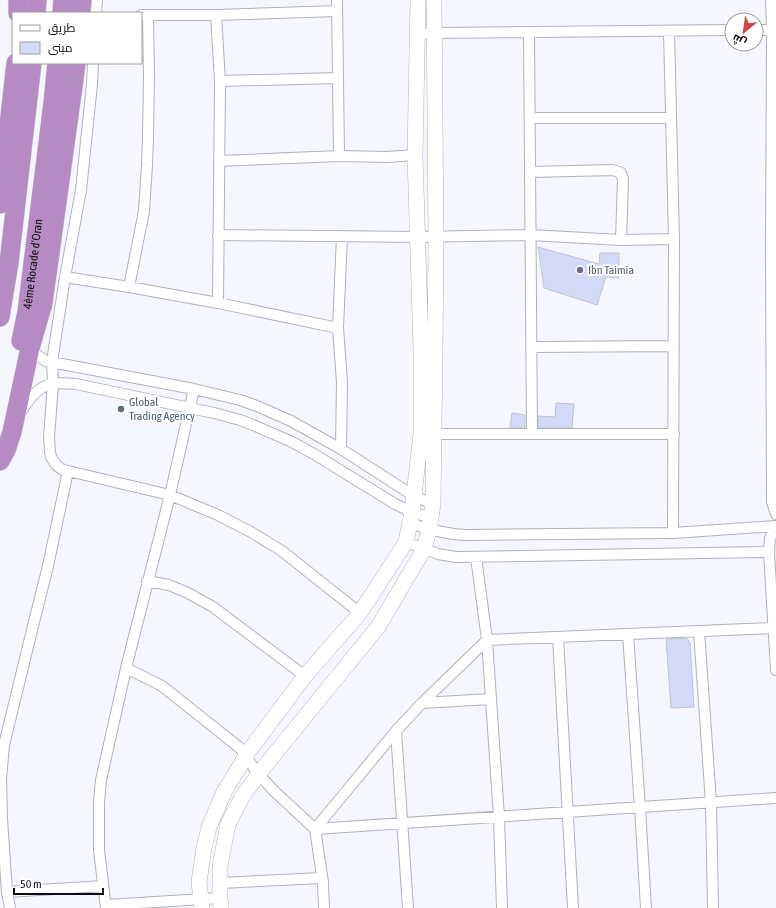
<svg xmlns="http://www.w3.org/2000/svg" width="776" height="908" viewBox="0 0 776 908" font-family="'Asap Condensed',Cairo,sans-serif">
	<rect width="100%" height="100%" fill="#f6f7fe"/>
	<path fill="#d4d9f8" stroke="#c1c3cd" d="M 538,247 L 599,264 L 600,253 L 619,253 L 619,278 L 606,277 L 597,305 L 544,288 Z
		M 556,403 L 574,404 L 572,428 L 538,428 L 538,416 L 555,417 Z
		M 512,413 L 525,415 L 525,428 L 510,428 Z
		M 686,638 L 690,642 L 694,707 L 671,708 L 666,639 Z"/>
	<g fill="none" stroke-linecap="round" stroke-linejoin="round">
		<defs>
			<path id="street" d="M 337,0 L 339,156
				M 771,0 L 772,30 L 771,246 L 772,502 L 776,514
				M 96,13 L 97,0
				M 141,15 L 216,15 L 337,11
				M 216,15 L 220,81 L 218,303
				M 756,30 L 772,30
				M 669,31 L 674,239 L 673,533
				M 529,32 L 532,434
				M 417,34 L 434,33 L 732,30
				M 220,81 L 338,78
				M 530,118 L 670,118
				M 219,161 L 339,156 L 387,157 L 415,155
				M 530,172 L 613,170 L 621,173 L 623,179 L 621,240
				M 218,235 L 418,237 L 530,235 L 621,240 L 674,239
				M 65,277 L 129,287 L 218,303 L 338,328
				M 129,287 L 144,211 L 147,165 L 148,138 L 149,75 L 148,15
				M 531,347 L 674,346
				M 30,348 L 37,355 L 46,361 L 194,389 L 240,400 L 257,406 L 291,421 L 307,430 L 341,449 L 414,496 L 433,504
				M 20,413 C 27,402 37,387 51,384 C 59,382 68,384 76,384 L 214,413 L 240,420 L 253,425 L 290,441 L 314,454 L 395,504 L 412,512 L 431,518
				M 429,434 L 674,434
				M 341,449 L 342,382 L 338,328 L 342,236
				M 68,471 L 170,495 L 218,515 L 251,532 L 282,551 L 360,613
				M 410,523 C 429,530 445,534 465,535 L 673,533 L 776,526
				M 776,526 L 770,538 L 769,552 L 776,670
				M 406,542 L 438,554 L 456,557 L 769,552
				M 476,557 L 487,640 L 499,817 L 502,908
				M 147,581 L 169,585 L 188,593 L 213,607 L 305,676
				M 699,631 L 711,803 L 713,908
				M 628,634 L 640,808 L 646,908
				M 558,637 L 573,908
				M 126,668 L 162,686 L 240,748 L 256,771 L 273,790 L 315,829 L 323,882 L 324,908
				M 422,703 L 491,699
				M 396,731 L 408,908
				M 315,829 L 396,731 L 422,703 L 487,640 L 773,628
				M 315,829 L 776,798
				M 220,883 L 322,878
				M 7,892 L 103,886
				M 106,905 L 220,898
				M 10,908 L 7,892 L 2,819 L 1,778 L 4,745 L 32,630 L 48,566 L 68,471 L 63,470 L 56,465 L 51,457 L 50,452 L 49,438 L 53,383 L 52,362 L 65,277 L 81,190 L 92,84 L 93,63
				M 106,908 L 99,850 L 99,803 L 101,780 L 127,664 L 170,495 L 194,389"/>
			<path id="secondary" d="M 202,908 L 199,882 L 204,848 L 209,827 L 224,792 L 249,751 L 305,676 L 360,613 L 406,542 L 412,512 L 421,434 L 421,351 L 415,155 L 418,0
				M 221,908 L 220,898 L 220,866 L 228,824 L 242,797 L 264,767 L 378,627 L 424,549 L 429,530 L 433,504 L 435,353 L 436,237 L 434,0"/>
			<g id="highway">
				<path d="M 18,0 L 18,13"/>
				<path d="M 36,13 L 37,0"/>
				<path d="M 62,13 L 63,0"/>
				<path d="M 80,13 L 82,0"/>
				<path d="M 0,204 L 16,63"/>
				<path d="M 0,317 L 9,263 L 32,63"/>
				<path id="s1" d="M 21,341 L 27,312 L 53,103 L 57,63"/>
				<path d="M 0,461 L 6,450 L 12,432 L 30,348 L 43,303 L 74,79 L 76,63"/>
			</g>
		</defs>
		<use href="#street" stroke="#b0b2bc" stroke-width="12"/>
		<use href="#secondary" stroke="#b0b2bc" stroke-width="16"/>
		<use href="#highway" stroke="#d3d3d4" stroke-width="20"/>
		<use href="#street" stroke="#fff" stroke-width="10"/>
		<use href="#secondary" stroke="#fff" stroke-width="15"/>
		<use href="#highway" stroke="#b68bc4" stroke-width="19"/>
	</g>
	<circle fill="#6b7280" stroke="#fff" stroke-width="1.5" cx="580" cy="270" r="4"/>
	<circle fill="#5c6f8a" stroke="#fff" stroke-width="1.5" cx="121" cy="409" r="4"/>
	<g text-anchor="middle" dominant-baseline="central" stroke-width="4" stroke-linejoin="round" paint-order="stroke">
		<g font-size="12" fill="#0d0d11" stroke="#fff">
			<text stroke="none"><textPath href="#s1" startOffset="78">4ème Rocade d'Oran</textPath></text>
		</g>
		<g font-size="12" fill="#5b616d" stroke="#fff" text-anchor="start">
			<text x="588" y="270">Ibn Taimia</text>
		</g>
		<g font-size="12" fill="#4e5e75" stroke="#fff" text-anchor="start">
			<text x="129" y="402">Global<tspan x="129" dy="14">Trading Agency</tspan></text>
		</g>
	</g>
	<rect x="12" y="12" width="130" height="52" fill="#ffffff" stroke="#9e9ea0"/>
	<rect x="20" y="25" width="20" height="6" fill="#ffffff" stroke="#9e9ea0"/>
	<text x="48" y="32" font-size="12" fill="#0d0d11">طريق</text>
	<rect x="20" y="42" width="20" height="12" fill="#d4d9f8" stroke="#9e9ea0"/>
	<text x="48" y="52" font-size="12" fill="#0d0d11">مبنى</text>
	<g transform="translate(744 32) rotate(209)"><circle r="19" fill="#ffffff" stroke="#9e9ea0"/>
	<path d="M0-3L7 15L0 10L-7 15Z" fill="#d24343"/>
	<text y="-6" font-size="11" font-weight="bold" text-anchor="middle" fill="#0d0d11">ش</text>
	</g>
	<path d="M14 888v6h89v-6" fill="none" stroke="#0d0d11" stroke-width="2"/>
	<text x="20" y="888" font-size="12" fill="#0d0d11" stroke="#ffffff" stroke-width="3" paint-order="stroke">50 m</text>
</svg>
